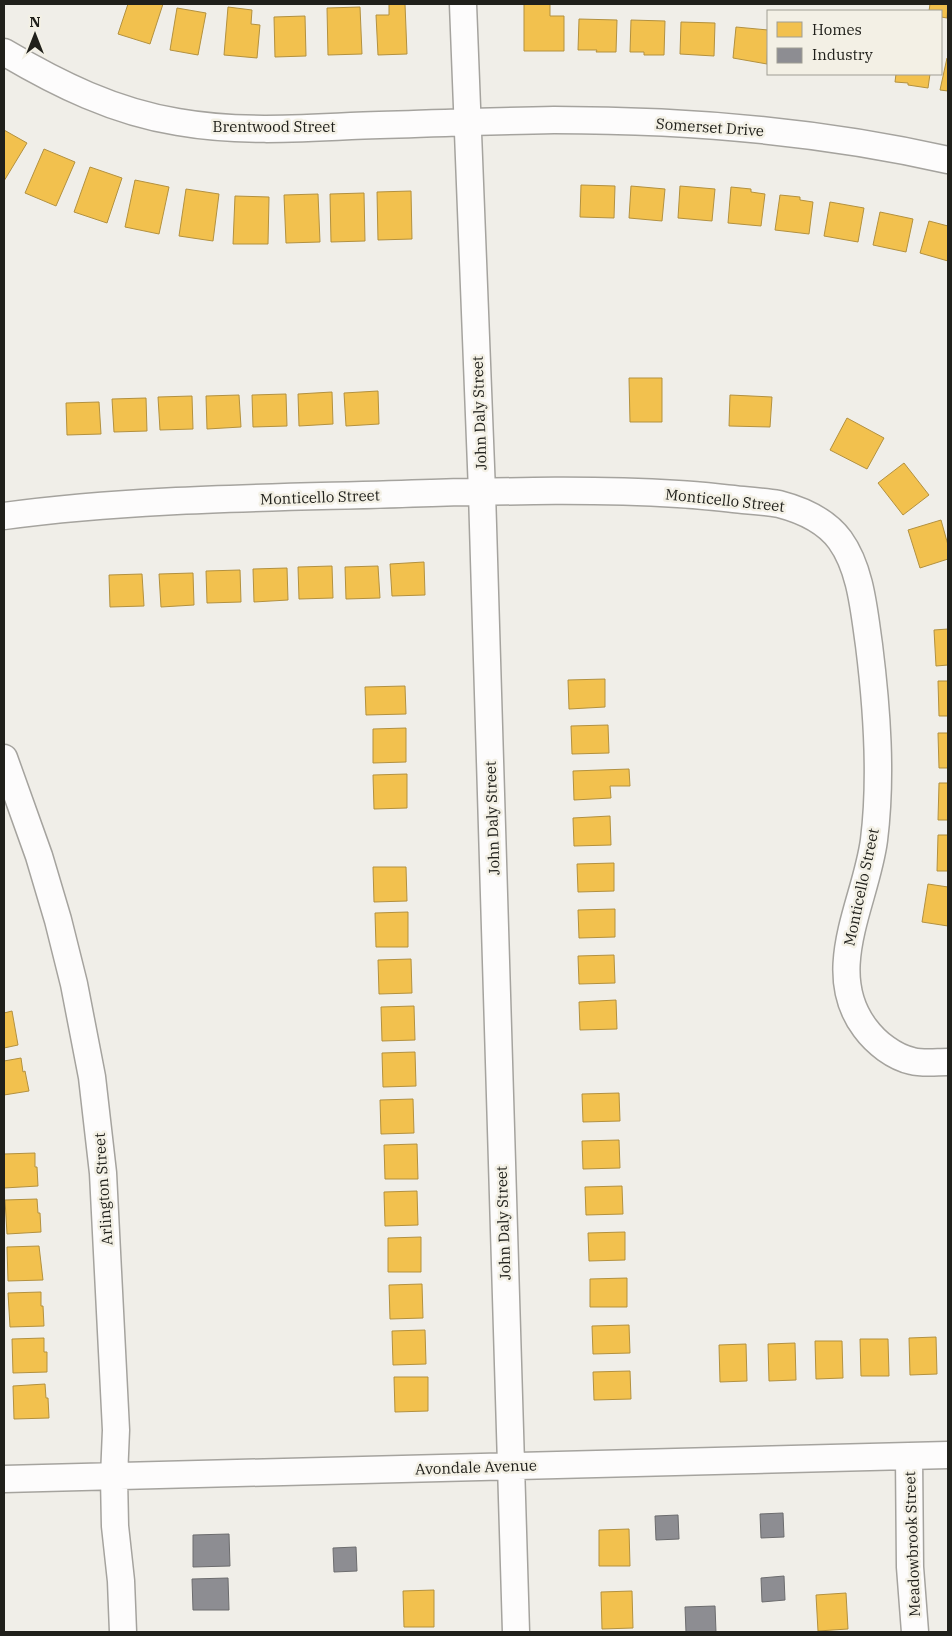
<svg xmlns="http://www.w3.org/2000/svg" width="952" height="1636" viewBox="0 0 952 1636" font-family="'IBM Plex Serif',serif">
	<rect width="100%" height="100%" fill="#f0eee8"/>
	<path fill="#f2c14e" stroke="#b3913f" d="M 128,4 L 163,4 L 150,44 L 118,34 Z
		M 389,4 L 405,4 L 407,54 L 378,55 L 376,15 L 389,15 Z
		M 521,4 L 550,4 L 550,16 L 564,16 L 564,51 L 524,51 L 524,4 Z
		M 930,4 L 948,4 L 947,18 L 941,17 L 941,11 L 929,11 Z
		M 228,7 L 252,10 L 251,24 L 260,25 L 257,58 L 224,55 Z
		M 360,7 L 362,54 L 328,55 L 327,8 Z
		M 177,8 L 206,13 L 198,55 L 170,50 Z
		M 305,16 L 306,56 L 275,57 L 274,17 Z
		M 579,19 L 617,20 L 616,52 L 596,52 L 597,50 L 578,50 Z
		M 631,20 L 665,21 L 664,55 L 644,55 L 644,52 L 630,52 Z
		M 681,22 L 715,23 L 714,56 L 680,54 Z
		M 736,27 L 768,30 L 767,64 L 733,58 Z
		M 947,58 L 948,58 L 948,91 L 940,90 Z
		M 896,74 L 930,74 L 928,88 L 908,85 L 908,83 L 895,82 Z
		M 4,130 L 27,143 L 4,181 Z
		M 44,149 L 75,162 L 56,206 L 25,193 Z
		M 90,167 L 122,178 L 107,223 L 74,212 Z
		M 135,180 L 169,187 L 159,234 L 125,227 Z
		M 581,185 L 615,186 L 614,218 L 580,217 Z
		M 631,186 L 665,189 L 662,221 L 629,218 Z
		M 680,186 L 715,189 L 712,221 L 678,218 Z
		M 731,187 L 751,189 L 751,192 L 765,194 L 761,226 L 728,223 Z
		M 186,189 L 219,194 L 213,241 L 179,236 Z
		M 411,191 L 412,239 L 378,240 L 377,192 Z
		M 364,193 L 365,241 L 331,242 L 330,194 Z
		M 318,194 L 320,242 L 286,243 L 284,195 Z
		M 780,195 L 800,197 L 800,200 L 813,202 L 809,234 L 775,230 Z
		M 235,196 L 269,197 L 268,244 L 233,244 Z
		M 830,202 L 864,208 L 858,242 L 824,236 Z
		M 880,212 L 913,219 L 906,252 L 873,245 Z
		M 929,221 L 948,226 L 948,261 L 920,253 Z
		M 629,378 L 662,378 L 662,422 L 630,422 Z
		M 378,391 L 379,424 L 346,426 L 344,393 Z
		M 332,392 L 333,424 L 299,426 L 298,394 Z
		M 286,394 L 287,426 L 253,427 L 252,395 Z
		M 239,395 L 241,427 L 207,429 L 206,396 Z
		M 730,395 L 772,397 L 770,427 L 729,426 Z
		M 192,396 L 193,429 L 160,430 L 158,397 Z
		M 146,398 L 147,431 L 114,432 L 112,399 Z
		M 99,402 L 101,434 L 67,435 L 66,403 Z
		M 847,418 L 884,438 L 867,469 L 830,450 Z
		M 904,463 L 929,495 L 903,515 L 878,483 Z
		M 941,520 L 948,545 L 948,559 L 920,568 L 908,530 Z
		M 424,562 L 425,595 L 392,596 L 390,564 Z
		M 332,566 L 333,598 L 299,599 L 298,567 Z
		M 378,566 L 380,598 L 346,599 L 345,567 Z
		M 287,568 L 288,600 L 254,602 L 253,569 Z
		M 240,570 L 241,602 L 207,603 L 206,571 Z
		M 193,573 L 194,605 L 161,607 L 159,574 Z
		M 142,574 L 144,606 L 110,607 L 109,575 Z
		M 948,629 L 948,665 L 936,666 L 934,630 Z
		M 605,679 L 605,707 L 569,709 L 568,680 Z
		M 938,681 L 948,681 L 948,716 L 939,716 Z
		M 405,686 L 406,714 L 366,715 L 365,687 Z
		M 608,725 L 609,753 L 572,754 L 571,726 Z
		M 406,728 L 406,762 L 373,763 L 373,729 Z
		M 938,733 L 948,733 L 948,768 L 939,768 Z
		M 629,769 L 630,786 L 610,786 L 611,798 L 574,800 L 573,771 Z
		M 407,774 L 407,808 L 374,809 L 373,775 Z
		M 939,783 L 948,783 L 948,820 L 938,820 Z
		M 610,816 L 611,845 L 574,846 L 573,818 Z
		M 938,835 L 948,835 L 948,871 L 937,871 Z
		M 614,863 L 614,891 L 578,892 L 577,864 Z
		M 373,867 L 406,867 L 407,901 L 374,902 Z
		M 928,884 L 948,887 L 948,926 L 922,922 Z
		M 615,909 L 615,937 L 579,938 L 578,910 Z
		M 408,912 L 408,947 L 376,947 L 375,913 Z
		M 614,955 L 615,983 L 579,984 L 578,956 Z
		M 411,959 L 412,993 L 379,994 L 378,960 Z
		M 616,1000 L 617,1029 L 580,1030 L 579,1002 Z
		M 414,1006 L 415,1040 L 382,1041 L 381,1007 Z
		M 12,1011 L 18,1045 L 4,1048 L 4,1013 Z
		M 415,1052 L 416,1086 L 383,1087 L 382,1053 Z
		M 21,1058 L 23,1072 L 25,1071 L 29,1091 L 4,1095 L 4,1061 Z
		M 619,1093 L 620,1121 L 583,1122 L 582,1094 Z
		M 413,1099 L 414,1133 L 381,1134 L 380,1100 Z
		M 619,1140 L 620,1168 L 583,1169 L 582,1141 Z
		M 417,1144 L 418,1179 L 385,1179 L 384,1145 Z
		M 35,1153 L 35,1167 L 37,1167 L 38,1186 L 4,1188 L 4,1154 Z
		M 622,1186 L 623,1214 L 586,1215 L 585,1187 Z
		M 417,1191 L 418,1225 L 385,1226 L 384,1192 Z
		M 37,1199 L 38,1213 L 40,1213 L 41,1232 L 7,1234 L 5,1200 Z
		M 625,1232 L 625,1260 L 589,1261 L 588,1233 Z
		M 421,1237 L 421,1272 L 388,1272 L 388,1238 Z
		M 39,1246 L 43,1280 L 8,1281 L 7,1247 Z
		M 627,1278 L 627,1307 L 590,1307 L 590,1279 Z
		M 422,1284 L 423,1318 L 390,1319 L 389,1285 Z
		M 41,1292 L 41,1306 L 43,1306 L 44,1326 L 10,1327 L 8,1293 Z
		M 629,1325 L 630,1353 L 593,1354 L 592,1326 Z
		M 425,1330 L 426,1364 L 393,1365 L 392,1331 Z
		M 936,1337 L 937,1374 L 910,1375 L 909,1338 Z
		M 44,1338 L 44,1352 L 47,1352 L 47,1372 L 13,1373 L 12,1339 Z
		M 860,1339 L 888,1339 L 889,1376 L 861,1376 Z
		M 815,1341 L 842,1341 L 843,1378 L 816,1379 Z
		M 795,1343 L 796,1380 L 769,1381 L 768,1344 Z
		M 746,1344 L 747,1381 L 720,1382 L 719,1345 Z
		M 630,1371 L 631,1399 L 594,1400 L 593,1372 Z
		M 394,1377 L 428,1377 L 428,1411 L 395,1412 Z
		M 45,1384 L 46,1398 L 48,1398 L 49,1418 L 14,1419 L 13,1386 Z
		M 629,1529 L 630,1566 L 599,1566 L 599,1530 Z
		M 434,1590 L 434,1627 L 404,1627 L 403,1591 Z
		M 632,1591 L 633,1628 L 602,1629 L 601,1592 Z
		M 846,1593 L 848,1629 L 818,1631 L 816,1595 Z"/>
	<path fill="#8d8d92" stroke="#6c6c6e" d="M 783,1513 L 784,1537 L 761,1538 L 760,1514 Z
		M 678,1515 L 679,1539 L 656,1540 L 655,1516 Z
		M 229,1534 L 230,1566 L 193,1567 L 193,1535 Z
		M 356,1547 L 357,1571 L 334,1572 L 333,1548 Z
		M 784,1576 L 785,1600 L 762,1602 L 761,1578 Z
		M 228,1578 L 229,1610 L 193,1610 L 192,1579 Z
		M 715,1606 L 716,1632 L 686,1632 L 685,1607 Z"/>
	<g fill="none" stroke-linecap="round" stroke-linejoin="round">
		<defs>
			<path id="minor" d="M 463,4 L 482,492 L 516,1632
				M 4,52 C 58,84 115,112 178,122 C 235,132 293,129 351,126 C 419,124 487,121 554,120 C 686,120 820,131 948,160
				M 4,516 C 145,497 289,498 431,493 C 514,491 596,489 678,494 C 700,495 721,498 743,500 C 755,501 767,502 779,504 C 802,510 826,521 840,540 C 861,569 864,611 869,645 C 877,709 882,776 874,840 C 866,902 822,971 865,1028 C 876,1043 894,1057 912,1061 C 923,1064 937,1062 948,1062
				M 4,758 L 39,856 L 58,920 L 74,984 L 92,1077 L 103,1173 L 116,1430 L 114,1477 L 115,1526 L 121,1581 L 123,1632
				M 909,1456 L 910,1567 L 915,1632
				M 4,1479 L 948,1455"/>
		</defs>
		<use href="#minor" stroke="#a5a39e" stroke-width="29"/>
		<use href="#minor" stroke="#fdfcfc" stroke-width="26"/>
	</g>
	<g text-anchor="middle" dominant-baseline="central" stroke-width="5" stroke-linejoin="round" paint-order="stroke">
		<g font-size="15" fill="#20201b" stroke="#f3f0e5">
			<text x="274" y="126">Brentwood Street</text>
			<text transform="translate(710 127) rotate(4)">Somerset Drive</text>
			<text transform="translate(479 413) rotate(-92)">John Daly Street</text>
			<text transform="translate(320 497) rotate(-2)">Monticello Street</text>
			<text transform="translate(725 500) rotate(6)">Monticello Street</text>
			<text transform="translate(492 818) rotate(-92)">John Daly Street</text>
			<text transform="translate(861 887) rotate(-78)">Monticello Street</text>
			<text transform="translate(103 1189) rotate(-94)">Arlington Street</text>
			<text transform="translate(503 1223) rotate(-92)">John Daly Street</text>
			<text transform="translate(476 1467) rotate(-2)">Avondale Avenue</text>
			<text transform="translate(912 1544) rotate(-92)">Meadowbrook Street</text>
		</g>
	</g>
	<rect width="952" height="1636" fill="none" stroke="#20201b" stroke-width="10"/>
	<rect x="767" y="10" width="175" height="65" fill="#f3f0e5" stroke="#9f9d94"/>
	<rect x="777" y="22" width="25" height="15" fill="#f2c14e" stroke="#9f9d94"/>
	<text x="812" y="35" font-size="15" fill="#20201b">Homes</text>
	<rect x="777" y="48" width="25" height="15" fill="#8d8d92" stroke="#9f9d94"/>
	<text x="812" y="60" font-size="15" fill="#20201b">Industry</text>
	<g transform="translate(35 35)" stroke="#f3f0e5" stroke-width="4" paint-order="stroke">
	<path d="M0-4L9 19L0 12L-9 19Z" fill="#20201b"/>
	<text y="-8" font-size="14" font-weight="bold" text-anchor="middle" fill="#20201b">N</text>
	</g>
</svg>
